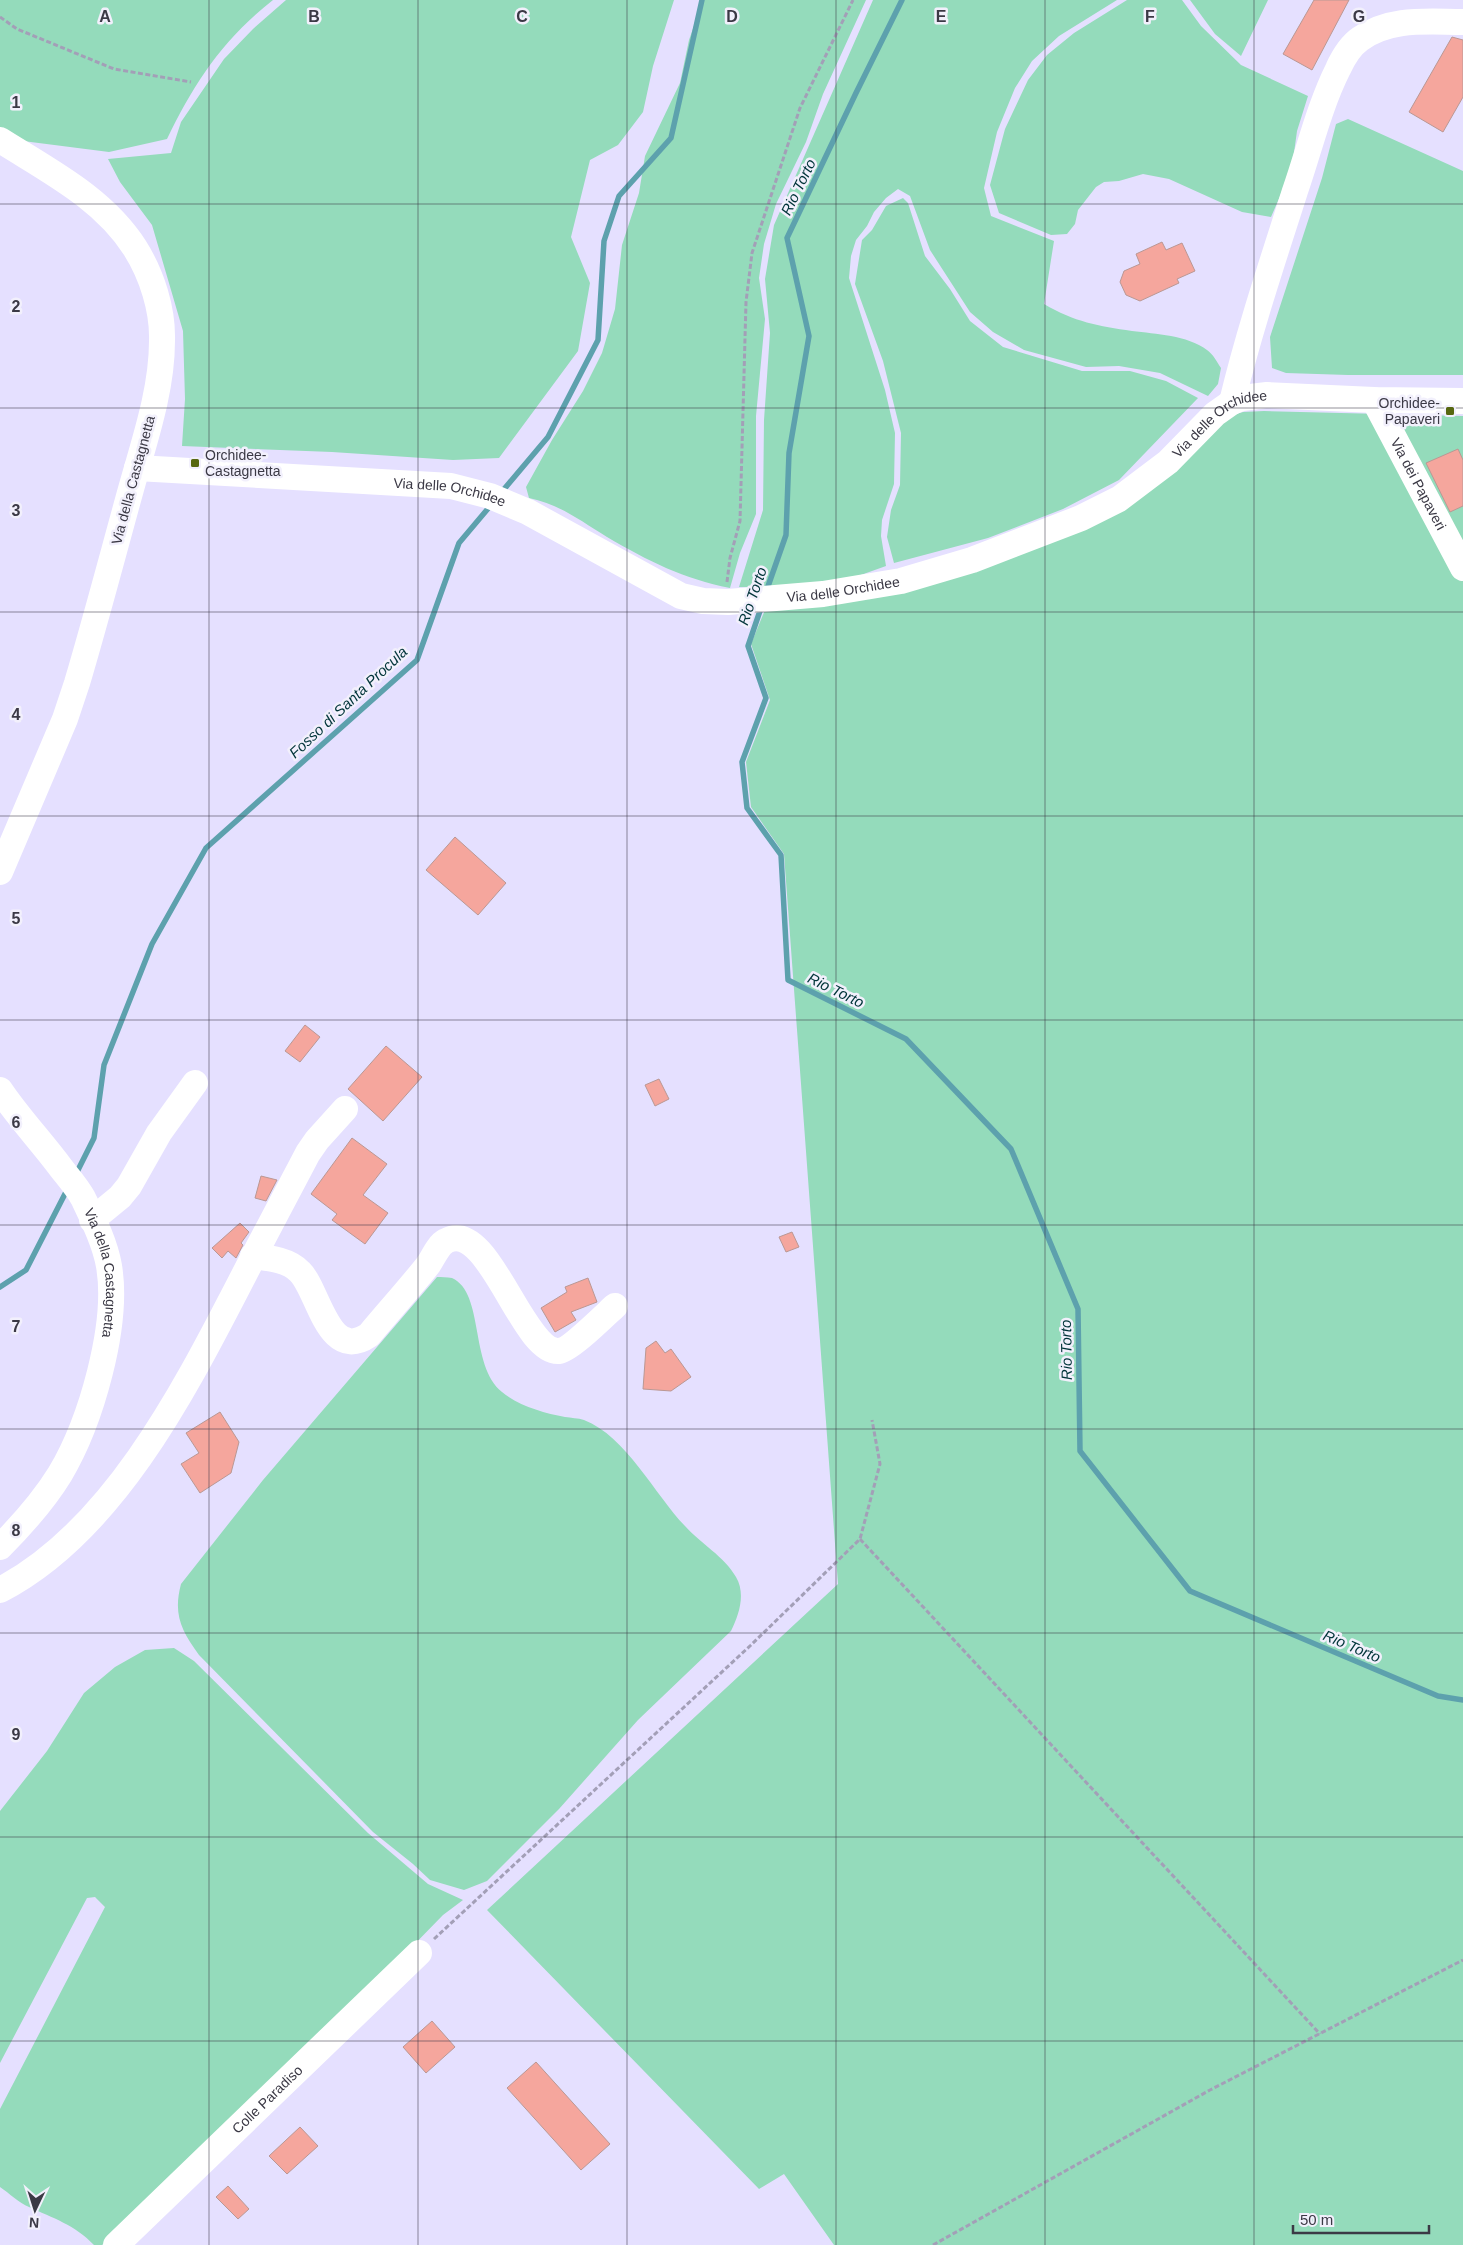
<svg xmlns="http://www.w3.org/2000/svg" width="1463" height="2245" viewBox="0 0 1463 2245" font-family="Helvetica,sans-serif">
	<rect width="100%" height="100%" fill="#e5e0ff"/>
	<path fill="#94dbbb" d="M 0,0 L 273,0 C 223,39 194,83 167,139 L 109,152 L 23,141 L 0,127 Z
		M 286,0 L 674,0 L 653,66 L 643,112 L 618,145 L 590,160 L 571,237 L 590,283 L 578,351 L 499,458 L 453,460 L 332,452 L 182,446 L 185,399 L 183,331 L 152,225 L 120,182 L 108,159 L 171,153 L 181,122 L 224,59 L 253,29 Z
		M 703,0 L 866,0 L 823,94 L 806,142 L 776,204 L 764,244 L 759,278 L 765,319 L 756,416 L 756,514 L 740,553 L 730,588 C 684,579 648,561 607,537 C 581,521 559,504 529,498 L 526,487 L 552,440 L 583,391 L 602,353 L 615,309 L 622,245 L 639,193 L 645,156 L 680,83 L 689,40 Z
		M 873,0 L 1117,0 L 1059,36 L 1032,61 L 1015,88 L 997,132 L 984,188 L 991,216 L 1054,241 L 1044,304 C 1074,322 1099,326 1132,331 C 1156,334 1187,335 1207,350 C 1213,354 1217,362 1221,368 L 1218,384 L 1208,396 L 1160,373 L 1119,366 L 1086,367 L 1024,350 L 993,332 L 970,312 L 930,250 L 910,196 L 898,189 L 886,198 L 874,212 L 867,226 L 856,240 L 851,256 L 849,278 L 885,390 L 895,433 L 894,484 L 882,520 L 881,536 L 886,566 L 844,581 L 782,588 L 739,587 L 763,510 L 764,420 L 770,333 L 765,279 L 774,225 Z
		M 1127,0 L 1182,0 L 1201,26 L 1241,65 L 1308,96 L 1297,131 L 1293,160 L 1281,194 L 1271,217 L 1242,212 L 1169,179 L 1143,174 L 1119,181 L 1104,182 L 1096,187 L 1078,210 L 1075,224 L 1067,234 L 1051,235 L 999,213 L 990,185 L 1005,129 L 1028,80 L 1047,55 L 1074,33 Z
		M 1190,0 L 1268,0 L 1241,56 L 1215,34 Z
		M 1348,119 L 1463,171 L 1463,375 L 1348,375 L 1286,373 L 1272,368 L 1270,337 L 1322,178 L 1336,124 Z
		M 903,198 L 908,203 L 925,256 L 950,289 L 970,321 L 1003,347 L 1082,371 L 1130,371 L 1166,381 L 1198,398 L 1119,480 L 1063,509 L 988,538 L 894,563 L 887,537 L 891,510 L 900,485 L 901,433 L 883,361 L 855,284 L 862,240 L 872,230 L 886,206 Z
		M 1264,411 L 1463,416 L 1463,2245 L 834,2245 L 784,2174 L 759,2189 L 487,1910 L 838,1584 L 784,854 L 751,807 L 746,762 L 770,700 L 751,644 L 767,605 L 1003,558 L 1233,415 L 1243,412 Z
		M 437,1277 C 441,1277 447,1277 452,1278 C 485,1293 469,1365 502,1392 C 519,1406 544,1413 565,1417 C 571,1418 578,1418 584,1420 C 626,1436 655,1495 685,1526 C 701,1544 724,1556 736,1577 C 746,1594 739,1615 731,1631 L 638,1720 L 559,1809 L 487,1881 L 464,1890 L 430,1880 L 413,1864 L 373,1832 L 199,1655 C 181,1630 173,1614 181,1584 L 263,1480 Z
		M 174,1648 L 194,1661 L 368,1833 L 428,1884 L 463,1900 L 443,1915 L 326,2035 L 102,2245 L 94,2245 C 75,2225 53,2218 29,2207 C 19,2203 9,2193 0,2187 L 0,2109 L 105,1907 L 95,1897 L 87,1898 L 0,2063 L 0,1811 L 47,1751 L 84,1693 L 115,1667 L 145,1650 Z"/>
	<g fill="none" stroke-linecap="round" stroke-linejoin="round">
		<path stroke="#5da1ad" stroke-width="5.5" d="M 500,494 L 548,437 L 598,340 L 604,241 L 619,196 L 671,138 L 702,0
			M 766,592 L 786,535 L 789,453 L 809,336 L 787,238 L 856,93 L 902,0
			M 762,605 L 748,646 L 766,698 L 742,762 L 747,808 L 781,855 L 788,980 L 906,1039 L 1011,1149 L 1078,1309 L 1080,1451 L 1190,1591 L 1438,1696 L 1463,1700
			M 76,1174 L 94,1138 L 104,1065 L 152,944 L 206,848 L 417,660 L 459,543 L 491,505
			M 0,1287 L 26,1270 L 68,1188"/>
	</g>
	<path fill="#f5a69d" stroke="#ba9894" d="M 1314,0 L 1349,0 L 1312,70 L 1283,54 Z
		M 1452,37 L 1463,40 L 1463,97 L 1443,132 L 1409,112 Z
		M 1162,242 L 1166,250 L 1182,243 L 1195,271 L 1177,279 L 1179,283 L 1140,301 L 1126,295 L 1120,282 L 1124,271 L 1140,264 L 1136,254 Z
		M 1458,449 L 1463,460 L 1463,506 L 1450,512 L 1426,463 Z
		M 455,837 L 506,883 L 478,915 L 426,870 Z
		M 305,1025 L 320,1037 L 300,1062 L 285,1051 Z
		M 386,1046 L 422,1077 L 383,1121 L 348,1089 Z
		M 659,1079 L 669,1099 L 655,1106 L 645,1085 Z
		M 352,1138 L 387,1164 L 363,1195 L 388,1213 L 365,1244 L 332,1220 L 337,1214 L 311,1194 Z
		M 261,1176 L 277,1180 L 266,1201 L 255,1198 Z
		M 240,1223 L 249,1232 L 241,1243 L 243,1245 L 236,1258 L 228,1251 L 222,1258 L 212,1248 Z
		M 792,1232 L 799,1247 L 786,1252 L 779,1237 Z
		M 588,1278 L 597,1302 L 571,1312 L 576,1320 L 555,1332 L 541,1308 L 567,1292 L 565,1287 Z
		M 656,1341 L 665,1353 L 671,1349 L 691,1377 L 671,1391 L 643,1389 L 646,1348 Z
		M 220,1412 L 239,1442 L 231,1473 L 200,1493 L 181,1464 L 199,1453 L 186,1433 Z
		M 432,2021 L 455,2047 L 426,2073 L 403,2047 Z
		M 536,2062 L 610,2144 L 581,2170 L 507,2088 Z
		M 300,2127 L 318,2146 L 287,2174 L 269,2156 Z
		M 228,2186 L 249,2209 L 238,2219 L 216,2197 Z"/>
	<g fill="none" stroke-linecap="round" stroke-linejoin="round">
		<path stroke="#a39fb7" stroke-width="3" stroke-dasharray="5 2.5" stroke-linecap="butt" d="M 0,17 L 17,29 L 114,69 L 191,82
			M 727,582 L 730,558 L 740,521 L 746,302 L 752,253 L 800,108 L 853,0
			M 860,1539 L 1320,2034
			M 434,1939 L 751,1645 L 860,1539 L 880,1464 L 872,1420
			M 933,2245 L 1210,2090 L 1463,1960"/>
		<g stroke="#fff" stroke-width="26">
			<path d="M 0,140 C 49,171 103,198 135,248 C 152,275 163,310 162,341 C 162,391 144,442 131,489 C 113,554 96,619 77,683 L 65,719 L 0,872"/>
			<path id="s1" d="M 1374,400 L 1463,568"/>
			<path d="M 1232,402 C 1249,331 1273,260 1295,191 C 1309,151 1319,107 1338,69 C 1343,58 1350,46 1360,39 C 1391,17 1428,22 1463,22"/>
			<path id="s2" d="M 137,468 L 451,486 L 490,496 L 528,512 L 681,596 L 703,601 L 728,602 L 823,594 L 901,581 L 972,560 L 1081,518 L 1119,499 L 1168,462 L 1215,414 L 1232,402 L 1242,398 L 1267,395 L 1374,400 L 1463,401"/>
			<path id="s3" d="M 0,1090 C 18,1117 41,1141 61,1168 C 68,1177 77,1187 83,1198 C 93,1219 105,1243 109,1266 C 119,1325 91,1422 60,1474 C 44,1500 22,1525 0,1547"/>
			<path d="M 92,1220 L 120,1197 L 129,1186 L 159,1133 L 195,1083"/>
			<path d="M 253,1256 C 269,1258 289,1260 300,1272 C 319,1291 328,1363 369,1335 C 388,1312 409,1289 428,1265 C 433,1258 438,1245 446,1241 C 489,1217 522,1354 559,1351 C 570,1350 605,1315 615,1306"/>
			<path d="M 0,1590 C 114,1531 186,1387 243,1277 C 264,1236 286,1195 308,1153 L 317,1140 L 345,1109"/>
			<path id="s4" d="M 116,2245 L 419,1953"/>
		</g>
	</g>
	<path fill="none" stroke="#3b3945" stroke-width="1" stroke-opacity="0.55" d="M 209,0 L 209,2245M 418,0 L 418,2245M 627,0 L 627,2245M 836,0 L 836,2245M 1045,0 L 1045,2245M 1254,0 L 1254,2245M 0,204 L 1463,204M 0,408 L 1463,408M 0,612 L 1463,612M 0,816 L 1463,816M 0,1020 L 1463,1020M 0,1225 L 1463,1225M 0,1429 L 1463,1429M 0,1633 L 1463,1633M 0,1837 L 1463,1837M 0,2041 L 1463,2041"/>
	<g fill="#576710" stroke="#f2f0fc" stroke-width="2">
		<rect x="1445" y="406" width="10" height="10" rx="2.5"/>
		<rect x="190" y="458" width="10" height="10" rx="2.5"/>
	</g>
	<g text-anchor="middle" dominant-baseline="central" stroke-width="5" stroke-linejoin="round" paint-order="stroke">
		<g font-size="14" fill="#3b3945" stroke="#f2f0fc" text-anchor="end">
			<text x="1440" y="403">Orchidee-<tspan x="1440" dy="16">Papaveri</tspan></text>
			<text x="205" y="455" text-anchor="start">Orchidee-<tspan x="205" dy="16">Castagnetta</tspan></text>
		</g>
		<g font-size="14" fill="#3b3945" stroke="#f2f0fc">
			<text stroke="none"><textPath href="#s2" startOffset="1154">Via delle Orchidee</textPath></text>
			<text transform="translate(133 480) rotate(-75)">Via della Castagnetta</text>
			<text stroke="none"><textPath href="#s1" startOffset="95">Via dei Papaveri</textPath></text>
			<text stroke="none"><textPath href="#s2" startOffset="314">Via delle Orchidee</textPath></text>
			<text stroke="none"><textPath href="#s2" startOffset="734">Via delle Orchidee</textPath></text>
			<text stroke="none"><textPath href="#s3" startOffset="215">Via della Castagnetta</textPath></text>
			<text stroke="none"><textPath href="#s4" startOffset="210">Colle Paradiso</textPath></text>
		</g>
		<g font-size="15" font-style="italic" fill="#013439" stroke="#f2f0fc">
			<text transform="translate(798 187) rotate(-64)">Rio Torto</text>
			<text transform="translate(752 596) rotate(-71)">Rio Torto</text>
			<text transform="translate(348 702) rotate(-43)">Fosso di Santa Procula</text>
			<text transform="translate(836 990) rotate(26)">Rio Torto</text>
			<text transform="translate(1066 1350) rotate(-91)">Rio Torto</text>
			<text transform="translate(1352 1646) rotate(23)">Rio Torto</text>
		</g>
	</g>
	<g font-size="16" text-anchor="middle" font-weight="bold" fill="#3b3945" stroke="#f2f0fc" stroke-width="5" stroke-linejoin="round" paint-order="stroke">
		<text x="105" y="22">A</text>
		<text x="314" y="22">B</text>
		<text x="522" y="22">C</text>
		<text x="732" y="22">D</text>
		<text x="941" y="22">E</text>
		<text x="1150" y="22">F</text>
		<text x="1359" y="22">G</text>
		<text x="16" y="108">1</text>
		<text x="16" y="312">2</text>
		<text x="16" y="516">3</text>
		<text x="16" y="720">4</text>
		<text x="16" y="924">5</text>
		<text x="16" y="1128">6</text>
		<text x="16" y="1332">7</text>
		<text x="16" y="1536">8</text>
		<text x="16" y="1740">9</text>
	</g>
	<g transform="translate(35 2210) rotate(184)" stroke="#f2f0fc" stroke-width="4" paint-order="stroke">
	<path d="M0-4L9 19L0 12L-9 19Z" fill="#3b3945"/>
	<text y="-8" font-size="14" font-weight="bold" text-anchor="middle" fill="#3b3945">N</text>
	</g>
	<path d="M1293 2225v8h136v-8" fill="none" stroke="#3b3945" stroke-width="2.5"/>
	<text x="1300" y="2225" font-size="15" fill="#3b3945" stroke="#f2f0fc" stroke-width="4" paint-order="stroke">50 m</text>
</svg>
